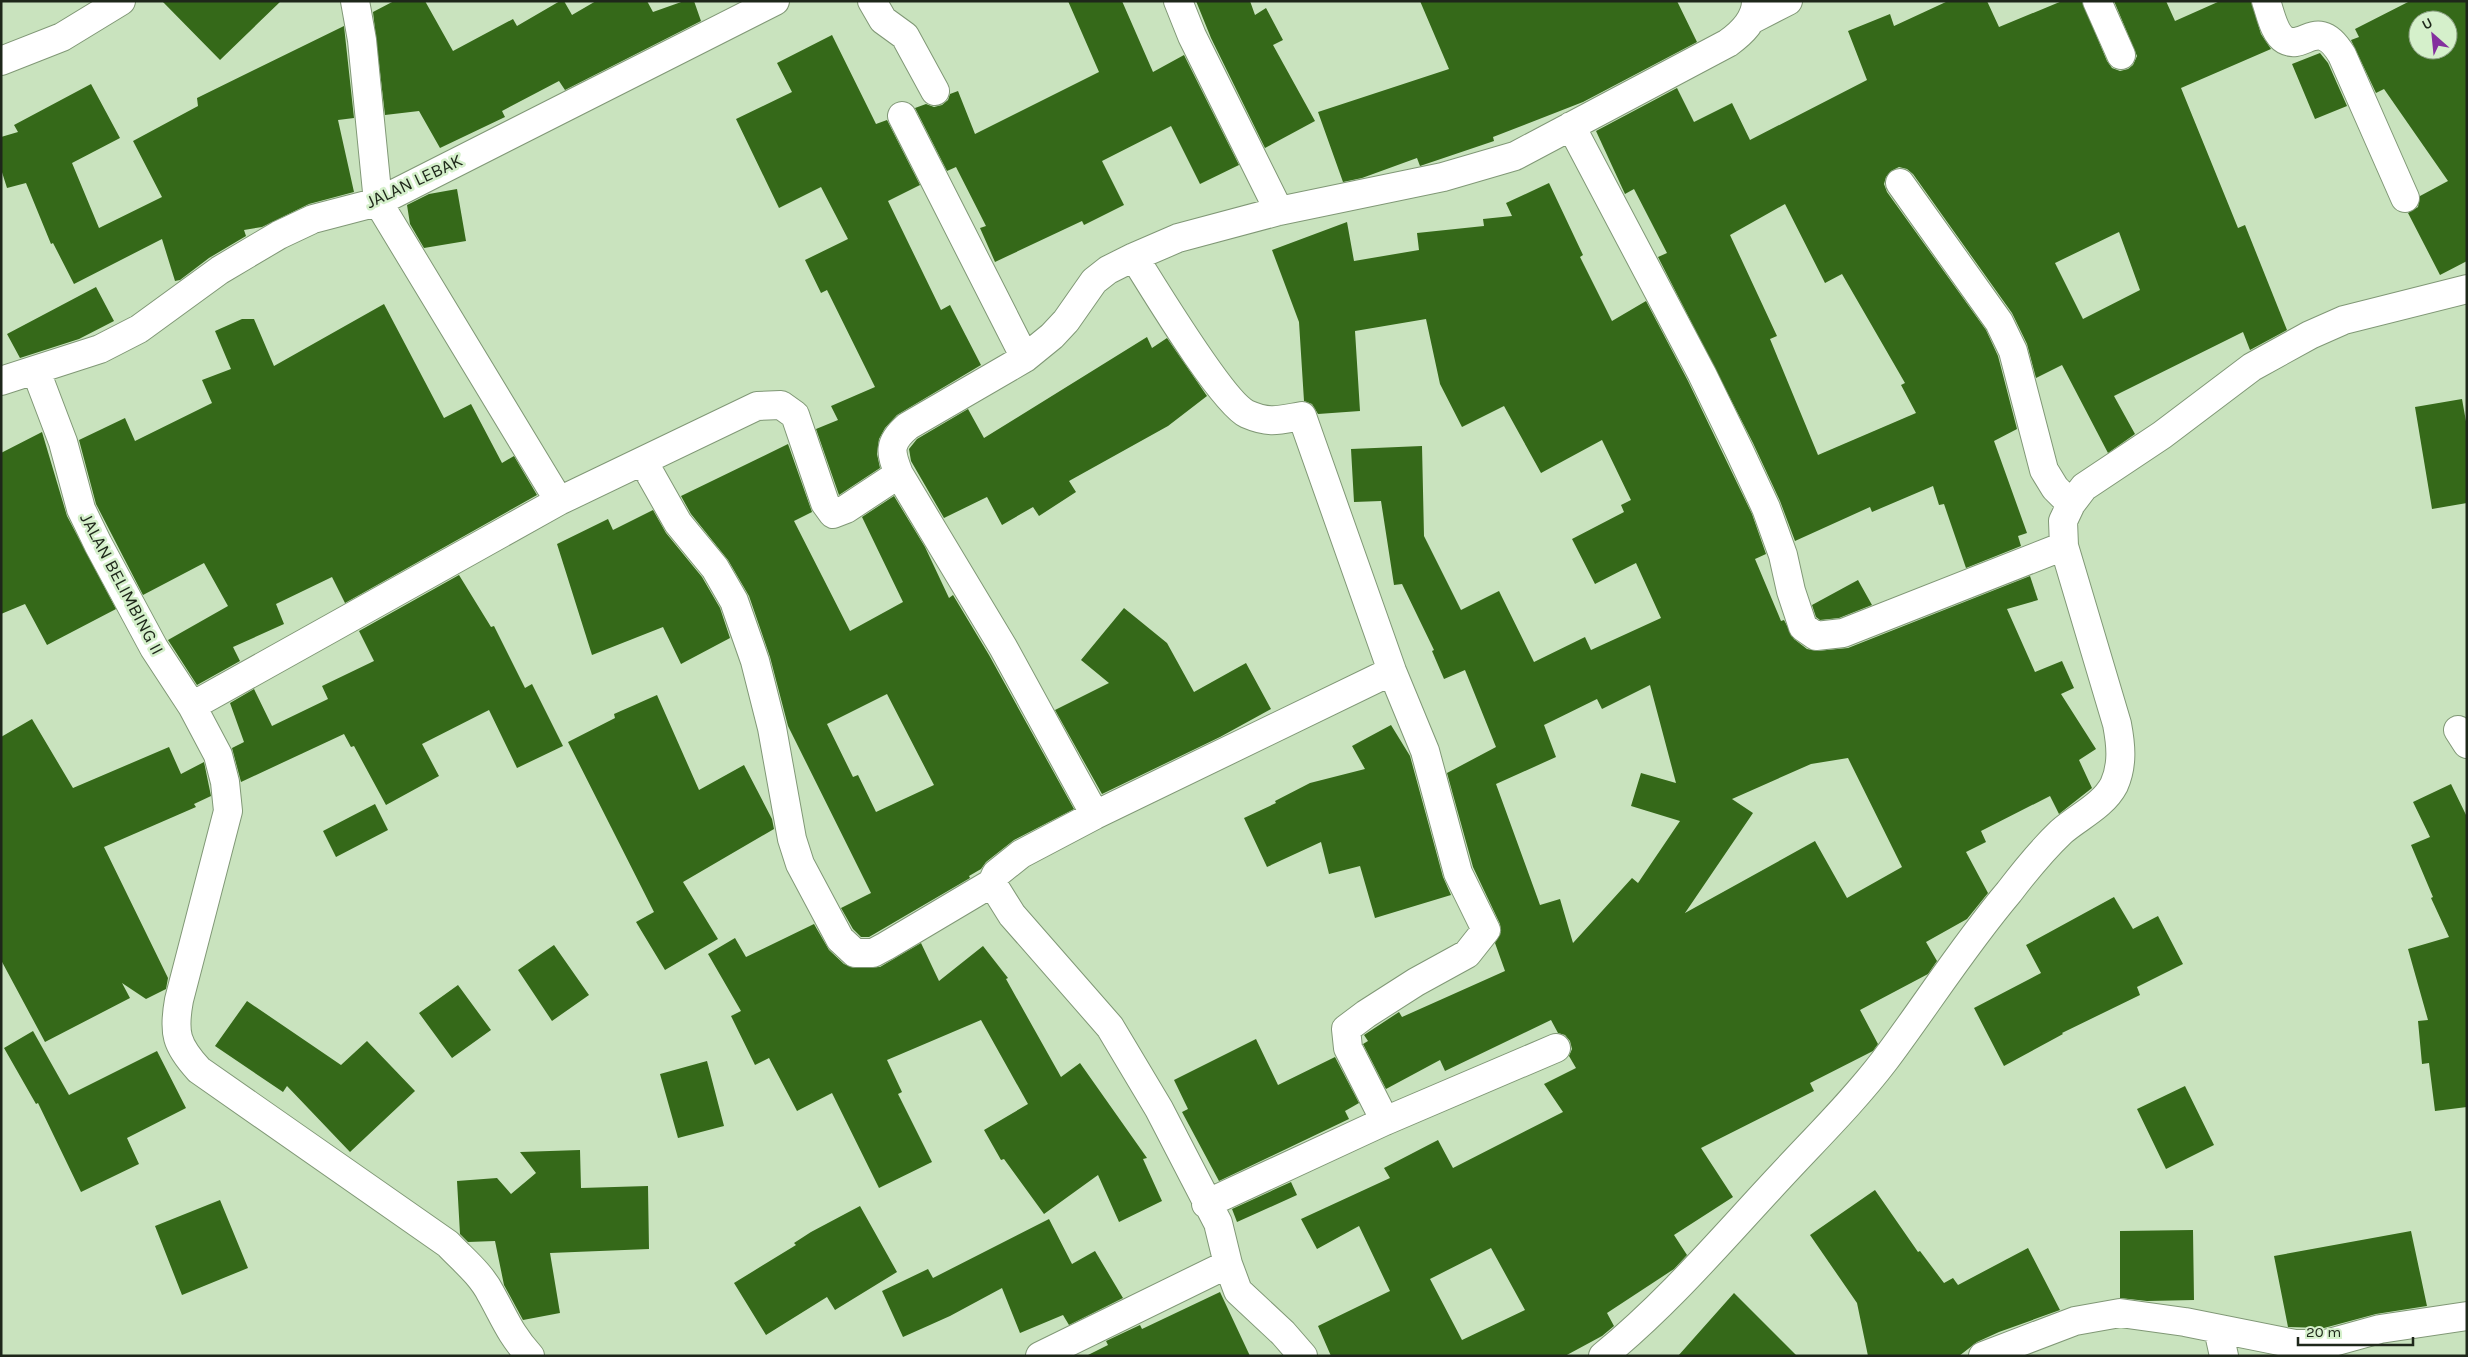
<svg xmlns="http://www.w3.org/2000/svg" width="2468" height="1357" viewBox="0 0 2468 1357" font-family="Karla,sans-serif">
	<rect width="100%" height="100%" fill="#c9e3be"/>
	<path fill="#356919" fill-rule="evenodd" d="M 162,1 L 281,1 L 220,60 Z
		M 394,1 L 425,1 L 453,51 L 513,19 L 517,26 L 560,1 L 564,1 L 572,15 L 596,1 L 647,1 L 653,12 L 684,1 L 694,1 L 701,21 L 565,90 L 559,81 L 502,111 L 505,117 L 440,148 L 419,111 L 385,115 L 373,12 Z
		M 1068,1 L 1122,1 L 1153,72 L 1184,55 L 1239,165 L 1200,184 L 1171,126 L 1102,161 L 1124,205 L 1084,225 L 1082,221 L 995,262 L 980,228 L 986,226 L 956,167 L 947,171 L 915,108 L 926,104 L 934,107 L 942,105 L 948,100 L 950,94 L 958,91 L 975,134 L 1099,72 Z
		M 1196,1 L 1250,1 L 1255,15 L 1266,8 L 1283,40 L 1273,45 L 1315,121 L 1265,148 L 1211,38 Z
		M 1420,1 L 1677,1 L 1697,42 L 1583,102 L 1493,137 L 1494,141 L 1420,166 L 1417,158 L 1362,178 L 1343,182 L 1318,112 L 1449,69 Z
		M 1948,1 L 1987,1 L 1999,27 L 2062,1 L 2082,1 L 2107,61 L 2112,68 L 2120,71 L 2128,69 L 2133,65 L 2137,56 L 2114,1 L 2166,1 L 2175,21 L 2220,1 L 2251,1 L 2261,34 L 2271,49 L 2181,88 L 2238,228 L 2245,225 L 2287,330 L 2250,350 L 2243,332 L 2114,396 L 2135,434 L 2108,453 L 2062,365 L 2036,378 L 2027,344 L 2012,313 L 1913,174 L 1907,169 L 1899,167 L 1891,171 L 1886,177 L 1884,184 L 1887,192 L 1986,330 L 1998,356 L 2017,429 L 1994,441 L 2027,533 L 2018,536 L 2021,546 L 1966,568 L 1944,504 L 1939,505 L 1933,486 L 1872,512 L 1870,507 L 1795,541 L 1780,501 L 1753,443 L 1658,257 L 1667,253 L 1634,189 L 1625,194 L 1596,131 L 1677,88 L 1694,122 L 1732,103 L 1750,140 L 1867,80 L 1848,31 L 1890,14 L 1894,26 ZM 1785,204 L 1825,283 L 1842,274 L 1905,383 L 1901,385 L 1916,413 L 1818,455 L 1770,339 L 1777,336 L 1730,235 ZM 2119,232 L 2140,290 L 2083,319 L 2055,263 Z
		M 2410,1 L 2467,1 L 2467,261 L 2440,275 L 2408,213 L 2418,207 L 2420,196 L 2448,181 L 2384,89 L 2376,93 L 2351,40 L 2359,37 L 2355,29 ZM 2418,20 L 2448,20 L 2448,50 L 2418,50 Z
		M 344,26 L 354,118 L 338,120 L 354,192 L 309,204 L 262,227 L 244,230 L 246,236 L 209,258 L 180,280 L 175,281 L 162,239 L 74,284 L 53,243 L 51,244 L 26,183 L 7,188 L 1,169 L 1,137 L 18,132 L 14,125 L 91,84 L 120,138 L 72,163 L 99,228 L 162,197 L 133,141 L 198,106 L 197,98 Z
		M 832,35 L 876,124 L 887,120 L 920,185 L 888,201 L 941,310 L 950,305 L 981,365 L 897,415 L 885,428 L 879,439 L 877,454 L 880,468 L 839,495 L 816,429 L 838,420 L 831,406 L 875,387 L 827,290 L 821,293 L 805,260 L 848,239 L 821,187 L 779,208 L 736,119 L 792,92 L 777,63 Z
		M 2320,53 L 2328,63 L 2347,106 L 2315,119 L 2292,64 Z
		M 1549,183 L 1583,255 L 1580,257 L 1612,321 L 1646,301 L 1688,381 L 1752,514 L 1766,554 L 1755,559 L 1781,621 L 1784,620 L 1794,639 L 1807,649 L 1817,651 L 1848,648 L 2030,576 L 2038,600 L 2007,609 L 2035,672 L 2062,661 L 2074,688 L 2061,694 L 2096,749 L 2079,760 L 2092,788 L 2059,814 L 2050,796 L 1981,831 L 1986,842 L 1966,852 L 1988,893 L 1967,919 L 1926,942 L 1937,961 L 1928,974 L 1860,1010 L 1878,1044 L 1873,1051 L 1810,1083 L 1814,1091 L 1701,1148 L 1733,1197 L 1674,1235 L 1687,1255 L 1674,1269 L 1607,1313 L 1614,1326 L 1602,1336 L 1565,1356 L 1331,1356 L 1318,1326 L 1390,1291 L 1359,1226 L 1317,1249 L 1301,1219 L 1390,1178 L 1384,1168 L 1438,1140 L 1453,1168 L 1563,1112 L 1544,1084 L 1576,1068 L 1569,1056 L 1572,1049 L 1570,1041 L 1565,1035 L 1558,1033 L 1551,1020 L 1445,1071 L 1440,1060 L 1386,1089 L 1363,1044 L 1368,1041 L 1364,1035 L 1399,1012 L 1402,1017 L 1505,971 L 1495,943 L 1501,932 L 1500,924 L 1473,867 L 1447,773 L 1496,747 L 1465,670 L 1444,679 L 1432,651 L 1434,650 L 1402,584 L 1394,585 L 1381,501 L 1354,502 L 1351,449 L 1422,446 L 1424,536 L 1461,610 L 1499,591 L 1534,662 L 1585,637 L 1591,650 L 1661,618 L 1636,563 L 1595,584 L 1572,539 L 1624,512 L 1621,505 L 1631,500 L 1602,440 L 1541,473 L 1504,406 L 1462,427 L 1440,384 L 1426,319 L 1355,331 L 1360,411 L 1318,414 L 1312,404 L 1304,401 L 1299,322 L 1272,250 L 1347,222 L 1354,261 L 1419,250 L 1417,233 L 1484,226 L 1483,219 L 1512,216 L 1506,203 ZM 1650,685 L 1676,783 L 1641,773 L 1631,806 L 1680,821 L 1638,883 L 1632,878 L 1573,943 L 1560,899 L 1540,905 L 1496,784 L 1556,757 L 1544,725 L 1597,699 L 1602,709 ZM 1848,758 L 1902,867 L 1847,898 L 1815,841 L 1685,913 L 1753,813 L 1732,799 L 1811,764 ZM 1491,1248 L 1525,1310 L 1462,1340 L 1430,1279 Z
		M 457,189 L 466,241 L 424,248 L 410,224 L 407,205 L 429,194 Z
		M 96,287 L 114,321 L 79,339 L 20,358 L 7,334 Z
		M 384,304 L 444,418 L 471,404 L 502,463 L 514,456 L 537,495 L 345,603 L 332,577 L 276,604 L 284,624 L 233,647 L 240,661 L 197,685 L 168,640 L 228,606 L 204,563 L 143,595 L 96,504 L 79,440 L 125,418 L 135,441 L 212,403 L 202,380 L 231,369 L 215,331 L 242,319 L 254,319 L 274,366 Z
		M 1147,337 L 1152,348 L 1167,338 L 1207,396 L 1168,426 L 1069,481 L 1076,492 L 1039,516 L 1033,507 L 1002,525 L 987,497 L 944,518 L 911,461 L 909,449 L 917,439 L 968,409 L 984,438 Z
		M 2462,399 L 2467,427 L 2467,503 L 2432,509 L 2415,407 Z
		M 42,432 L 67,516 L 116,609 L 47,645 L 25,604 L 1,614 L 1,453 Z
		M 788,444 L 812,512 L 794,521 L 850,631 L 903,602 L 862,517 L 894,496 L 925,547 L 949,598 L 953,595 L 989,655 L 1074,809 L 1014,840 L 986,862 L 981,869 L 969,876 L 970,878 L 869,937 L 861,937 L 853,929 L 841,908 L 871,893 L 788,726 L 770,657 L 749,596 L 728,560 L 691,514 L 681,496 ZM 887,694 L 934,785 L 876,812 L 858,775 L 853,777 L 827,724 Z
		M 653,510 L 666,533 L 702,577 L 720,608 L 730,638 L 681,664 L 663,627 L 592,655 L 557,544 L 608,519 L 613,530 Z
		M 459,575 L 491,627 L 494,626 L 525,688 L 532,684 L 563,746 L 517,768 L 489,710 L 422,744 L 439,776 L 386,805 L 354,746 L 351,747 L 344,734 L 241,782 L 232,748 L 244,742 L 230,703 L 254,689 L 272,726 L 328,699 L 322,686 L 374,661 L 359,631 Z
		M 1858,580 L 1872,605 L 1839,618 L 1820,620 L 1816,617 L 1812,605 Z
		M 1124,608 L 1167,643 L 1194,692 L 1246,663 L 1271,709 L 1220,737 L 1102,794 L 1055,710 L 1109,683 L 1081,660 Z
		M 657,695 L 699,790 L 744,765 L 772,819 L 774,829 L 683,882 L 718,939 L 665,970 L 636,922 L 654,912 L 568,742 L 615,718 L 614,714 Z
		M 32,719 L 73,788 L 169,747 L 181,774 L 204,762 L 211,796 L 194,804 L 196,807 L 104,847 L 168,978 L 166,989 L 146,999 L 122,983 L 130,998 L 45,1042 L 1,960 L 1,737 Z
		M 1391,725 L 1410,756 L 1443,877 L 1451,895 L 1375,918 L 1360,866 L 1329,874 L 1321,842 L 1267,867 L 1244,818 L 1276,803 L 1275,801 L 1310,783 L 1365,769 L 1352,746 Z
		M 2451,784 L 2467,817 L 2467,1107 L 2435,1111 L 2429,1063 L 2422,1064 L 2418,1021 L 2428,1020 L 2408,949 L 2449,937 L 2431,898 L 2433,897 L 2411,845 L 2430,837 L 2413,802 Z
		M 375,804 L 388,830 L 336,857 L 323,831 Z
		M 2114,897 L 2133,929 L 2158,916 L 2183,964 L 2137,987 L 2140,995 L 2062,1033 L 2063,1034 L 2004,1066 L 1974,1008 L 2041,973 L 2026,945 Z
		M 814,924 L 829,950 L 844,964 L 854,968 L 880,967 L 921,943 L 939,981 L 983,946 L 1008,978 L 1006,979 L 1061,1077 L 1080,1063 L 1147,1158 L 1143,1159 L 1162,1201 L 1119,1222 L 1098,1175 L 1044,1214 L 1004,1159 L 1001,1160 L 984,1130 L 1028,1104 L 981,1020 L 887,1060 L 902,1092 L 898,1094 L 932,1162 L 879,1188 L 832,1093 L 797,1111 L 769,1058 L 755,1065 L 731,1016 L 741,1011 L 708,954 L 735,938 L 746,957 Z
		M 554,945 L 589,995 L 552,1021 L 518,970 Z
		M 458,985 L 491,1030 L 452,1058 L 419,1013 Z
		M 247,1001 L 341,1065 L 367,1041 L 415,1091 L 350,1152 L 287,1086 L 283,1092 L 215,1046 Z
		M 33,1031 L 69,1095 L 157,1051 L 186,1108 L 127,1138 L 139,1164 L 81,1192 L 38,1103 L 36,1104 L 4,1048 Z
		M 1256,1039 L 1278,1085 L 1335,1057 L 1359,1103 L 1345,1111 L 1349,1119 L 1219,1181 L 1182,1112 L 1188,1109 L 1174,1080 Z
		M 707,1061 L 724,1126 L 678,1138 L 660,1074 Z
		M 2185,1086 L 2214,1145 L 2166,1169 L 2137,1109 Z
		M 580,1150 L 581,1188 L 648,1186 L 649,1249 L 550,1253 L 560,1313 L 523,1320 L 504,1285 L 495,1241 L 468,1242 L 460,1234 L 457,1181 L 497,1178 L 511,1194 L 536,1173 L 520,1152 Z
		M 1291,1182 L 1297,1195 L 1237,1222 L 1232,1209 Z
		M 1875,1190 L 1918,1252 L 1920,1251 L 1944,1283 L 1953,1278 L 1958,1285 L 2028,1248 L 2060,1310 L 1999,1332 L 1977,1342 L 1959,1356 L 1868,1356 L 1857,1303 L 1810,1235 Z
		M 220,1200 L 248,1268 L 182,1295 L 155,1226 Z
		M 860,1206 L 897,1272 L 835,1310 L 827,1297 L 766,1335 L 734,1283 L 796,1245 L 794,1243 L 811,1232 Z
		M 1049,1219 L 1072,1264 L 1095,1251 L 1123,1298 L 1069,1325 L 1063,1315 L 1020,1333 L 1002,1288 L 950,1316 L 903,1337 L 882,1291 L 928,1269 L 933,1278 Z
		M 2193,1230 L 2194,1300 L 2147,1301 L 2120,1298 L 2120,1231 Z
		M 2411,1231 L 2427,1306 L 2376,1314 L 2324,1328 L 2288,1327 L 2274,1256 Z
		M 1220,1292 L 1250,1356 L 1086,1356 L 1108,1345 L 1106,1341 L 1140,1325 L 1142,1329 Z
		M 1734,1293 L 1797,1356 L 1678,1356 Z"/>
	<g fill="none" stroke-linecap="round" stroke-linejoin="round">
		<defs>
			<path id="minor" d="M 355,1 L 362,40 L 378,202 L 559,501
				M 872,1 L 883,20 L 905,36 L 935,91
				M 1178,1 L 1192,36 L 1279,211
				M 2097,1 L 2121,55
				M 2266,1 C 2270,12 2274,34 2285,40 C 2304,51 2318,15 2342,55 L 2405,198
				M 1751,20 L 1788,1
				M 1,61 L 62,37 L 121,1
				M 902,116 L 1025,358
				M 1571,126 L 1702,374 L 1739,450 L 1766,508 L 1783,555 L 1791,591 L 1803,627 L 1816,636 L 1843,633 L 2064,546
				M 1900,183 L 1999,322 L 2013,351 L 2044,470 L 2055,488 L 2071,504
				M 1134,257 C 1153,287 1222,402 1247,414 C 1270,424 1279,420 1302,416 L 1392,671 L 1425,751 L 1458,873 L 1486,930 L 1467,954 L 1416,982 L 1366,1014 L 1346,1029 L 1348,1048 L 1385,1121
				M 36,371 L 63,442 L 81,509 L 98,544 L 154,648 L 192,706 L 218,755 L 225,782 L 228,811 L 179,1000 C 173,1033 176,1045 199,1070 L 448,1244 C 463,1260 481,1274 491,1294 C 505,1319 510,1334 530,1356
				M 1,381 L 100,349 L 139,329 L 220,270 L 279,235 L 313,219 L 378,202 L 775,1
				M 638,464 L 648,470 L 678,523 L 715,568 L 734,601 L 755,661 L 772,728 L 792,839 L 800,864 L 840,939 L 855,953 L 873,953 L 886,946 L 992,883 L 996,874 L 1021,854 L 1095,815 L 1392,671
				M 192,706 L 559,501 L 757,406 L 781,405 L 795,415 L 825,503 L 833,514 L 846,509 L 899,474
				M 2458,730 L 2467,744
				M 1095,815 L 1003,647 L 899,474 C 890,452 888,443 908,426 L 1025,358 L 1052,336 L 1066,321 L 1094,281 L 1108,270 L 1134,257 L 1178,238 L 1279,211 L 1443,177 L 1515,156 L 1728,43 C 1742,33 1756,20 1756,1
				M 992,883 L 1012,915 L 1110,1027 L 1159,1109 L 1218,1223 L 1228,1264 L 1238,1291 L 1283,1333 L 1303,1356
				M 1206,1204 L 1385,1121 L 1556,1048
				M 2218,1329 L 2224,1356
				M 1040,1356 L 1228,1264
				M 1603,1356 C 1669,1302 1722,1239 1779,1178 C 1815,1139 1853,1102 1885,1060 C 1927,1004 1964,945 2009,892 C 2025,871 2042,850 2061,832 C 2078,817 2103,806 2114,785 C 2123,765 2121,745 2117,724 L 2064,546 L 2063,521 L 2071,504 L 2084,487 L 2162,435 L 2252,367 L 2310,335 L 2344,320 L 2467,289
				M 1983,1356 L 2075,1321 L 2120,1313 L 2185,1322 L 2295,1344 L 2326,1344 L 2380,1329 L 2467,1316"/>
		</defs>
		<use href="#minor" stroke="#809876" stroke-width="30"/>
		<use href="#minor" stroke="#fff" stroke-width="28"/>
	</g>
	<g text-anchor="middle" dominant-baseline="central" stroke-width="5" stroke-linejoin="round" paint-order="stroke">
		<g font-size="18" fill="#1e271a" stroke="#d5f0cb">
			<text transform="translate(414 181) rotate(-25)">JALAN LEBAK</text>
			<text transform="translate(122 584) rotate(62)">JALAN BELIMBING II</text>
		</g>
	</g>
	<rect width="2468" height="1357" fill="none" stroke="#1e271a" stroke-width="5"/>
	<g transform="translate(2433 35) rotate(333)"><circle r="24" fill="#d5f0cb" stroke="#8ca084"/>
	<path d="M0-4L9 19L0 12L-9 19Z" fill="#84309e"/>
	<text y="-8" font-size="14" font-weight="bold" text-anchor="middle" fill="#1e271a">U</text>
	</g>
	<path d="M2298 1337v8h115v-8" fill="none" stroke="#1e271a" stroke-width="2.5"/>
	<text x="2306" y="1337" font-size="15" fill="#1e271a" stroke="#d5f0cb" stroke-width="4" paint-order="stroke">20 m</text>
</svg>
